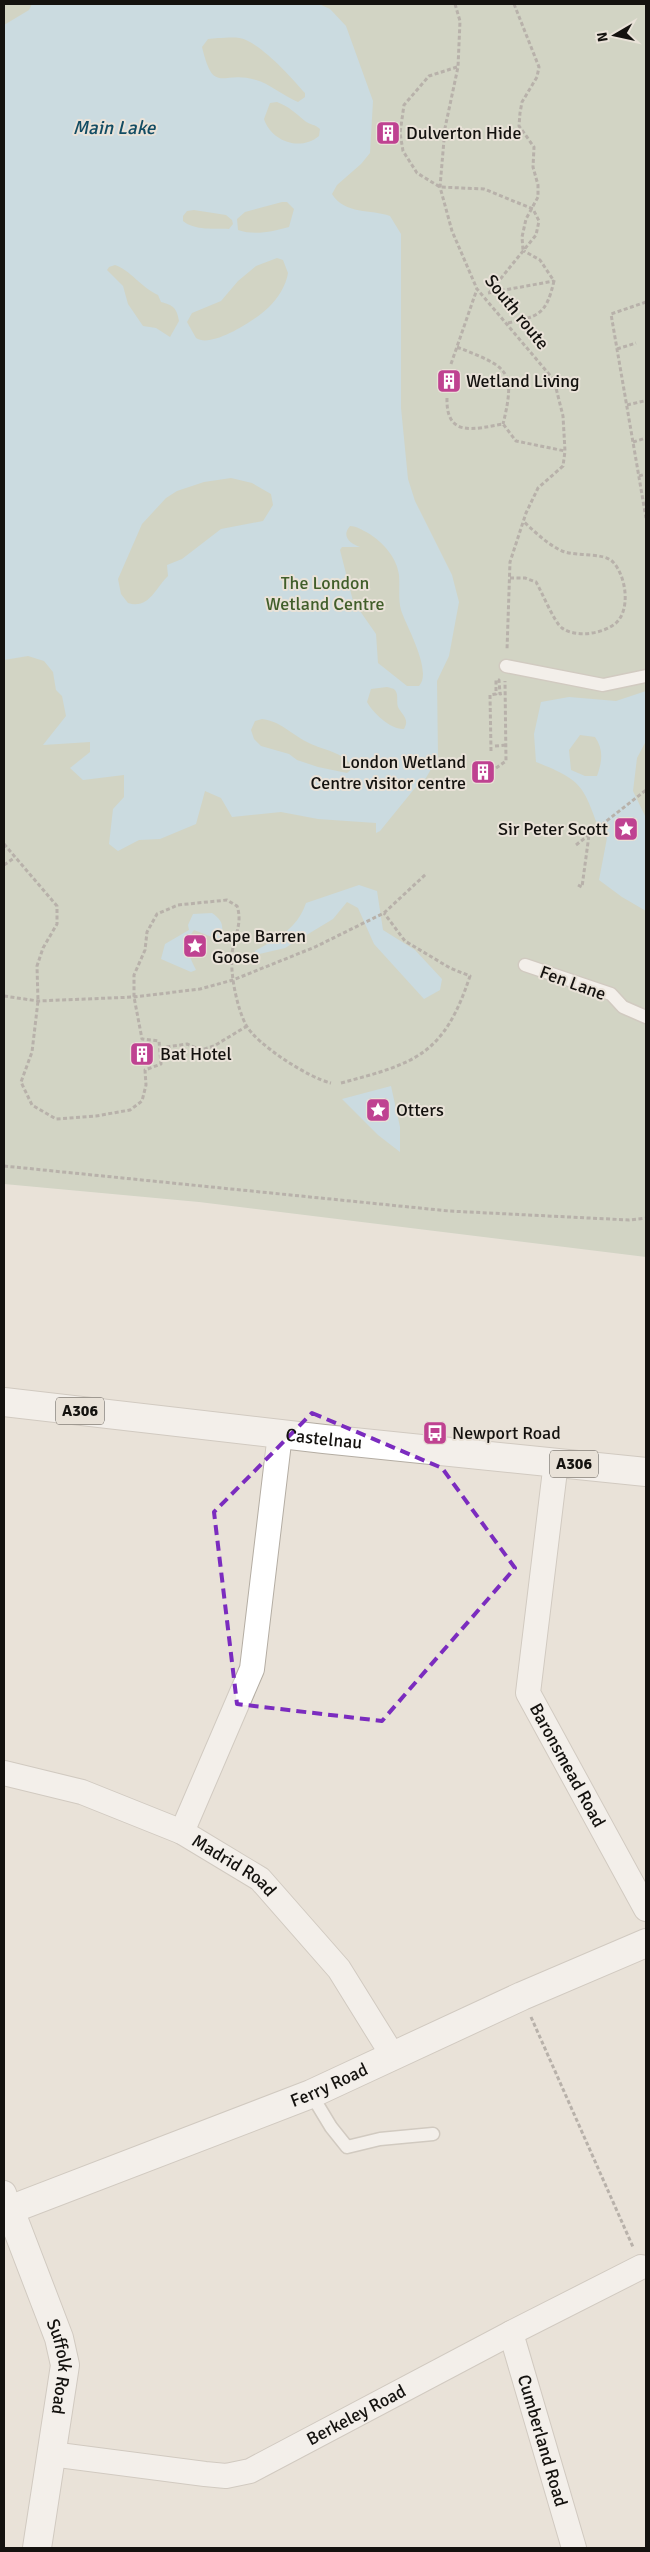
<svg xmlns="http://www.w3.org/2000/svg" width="650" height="2552" viewBox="0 0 650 2552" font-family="Signika,sans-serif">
	<rect width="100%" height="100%" fill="#e9e2d8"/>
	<path fill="#b5c3ac" d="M 4,4 L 646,4 L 646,1257 L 199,1202 L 4,1184 Z"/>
	<path fill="#a6d3e9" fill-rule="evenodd" d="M 32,4 L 319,4 L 330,9 L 346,26 L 373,101 L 370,153 L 361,164 L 337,185 L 332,194 C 345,215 371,209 390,216 L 401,234 L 401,408 L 408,479 L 415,501 L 452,575 L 459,602 L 449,656 L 437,681 L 438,757 L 423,783 L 415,788 L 380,831 L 376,833 L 376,823 L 318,819 L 281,812 L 232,817 L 221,798 L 205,791 L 196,824 L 160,839 L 139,840 L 118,851 L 109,844 L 113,809 L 124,797 L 124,775 L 83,780 L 70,768 L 90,752 L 90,742 L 43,745 L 66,716 L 62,696 L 56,690 L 53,672 L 44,661 L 28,656 L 4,660 L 4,25 L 29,10 ZM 218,38 C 227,38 238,36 246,40 C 266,49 291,77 305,93 L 305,97 L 298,102 C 284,96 268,83 256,80 C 222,69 214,97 202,47 L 208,39 ZM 277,102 C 290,107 295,113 305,121 C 310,125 315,124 320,129 L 319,136 C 300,152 271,141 264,119 L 270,103 ZM 282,202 L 287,202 L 294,209 L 289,227 C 274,231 255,236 238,230 L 237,219 L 245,212 ZM 194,210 L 226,215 L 232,220 L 233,224 L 229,229 C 214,228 195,231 183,221 L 183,216 L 187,211 ZM 277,258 L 283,260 L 288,273 C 286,286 278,298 269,307 C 257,319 212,349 196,338 L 187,322 L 192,313 L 221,301 L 238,281 L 256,266 ZM 115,265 C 129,269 142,288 158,295 L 161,302 C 173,305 177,308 179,321 L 170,337 L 156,328 L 143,326 L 128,304 L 123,286 L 107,270 L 109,267 ZM 231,478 L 252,483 L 271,494 L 273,505 L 263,521 L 221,529 L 182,559 L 167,565 L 168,576 C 156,587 149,610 128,603 L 121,594 L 118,579 L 142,524 L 166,498 L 177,491 L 204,482 ZM 350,526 C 357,526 362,530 368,533 C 383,542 397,558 399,575 C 400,587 398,599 401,610 C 406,626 433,671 419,686 L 407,686 L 378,663 L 376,634 L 353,601 L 340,550 L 342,547 L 360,547 C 350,544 341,536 350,526 ZM 387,687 C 390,688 393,688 395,690 C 399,695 396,701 398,707 C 402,715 410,719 404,729 C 391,730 373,713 367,702 L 371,689 ZM 262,719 C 280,721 291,734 307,742 C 321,750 344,751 353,768 L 347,773 L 318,767 L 297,760 L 289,754 L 261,746 L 254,739 L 251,730 L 255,721 Z
		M 646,691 L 646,741 L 637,758 L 633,791 L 646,818 L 646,911 L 622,897 L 599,880 L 607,838 L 601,834 C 583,787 585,781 536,762 L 534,734 L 541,702 L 569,697 L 616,701 ZM 580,735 L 595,737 C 604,750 602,762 597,776 L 585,776 L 571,770 L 569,750 Z
		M 359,885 L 377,891 L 383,930 L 415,950 L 442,979 L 440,990 L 424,999 L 374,944 L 358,908 L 347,902 L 333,919 L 285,948 L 255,955 L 255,951 C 278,938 297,929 306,903 Z
		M 212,913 C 222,920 224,925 221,937 L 217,939 L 194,930 C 183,944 189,956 196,970 L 191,972 L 161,959 L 165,944 L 189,930 L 188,925 L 193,914 Z
		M 391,1086 L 400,1127 L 400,1152 L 378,1135 L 342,1099 Z"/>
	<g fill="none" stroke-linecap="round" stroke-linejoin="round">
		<defs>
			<path id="service" d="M 506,666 L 603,685 L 646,676
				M 525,965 L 611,994 L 623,1007 L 646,1017
				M 311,2094 L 331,2127 L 347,2147 L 380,2139 L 433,2134"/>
			<g id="minor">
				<path id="s1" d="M 556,1462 L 528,1693 L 646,1909"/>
				<path id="s2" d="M 4,1773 L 82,1792 L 182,1832 L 260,1879 L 339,1969 L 393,2056"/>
				<path d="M 182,1832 L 252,1669 L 280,1434"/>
				<path d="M 4,2193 L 10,2210"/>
				<path id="s3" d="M 511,2333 L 574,2548"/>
				<path id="s4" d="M 51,2454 L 205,2474 L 226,2476 L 250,2471 L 511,2333 L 641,2267"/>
			</g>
			<g id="tertiary">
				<path id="s5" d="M 10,2210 L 59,2338 L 65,2365 L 37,2548"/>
				<path id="s6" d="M 4,2212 L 311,2094 L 522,1996 L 646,1943"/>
			</g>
			<g id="primary">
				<path id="s7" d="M 4,1402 L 324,1439 L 646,1472"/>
			</g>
		</defs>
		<use href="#service" stroke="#b4ada3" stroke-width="15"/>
		<use href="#minor" stroke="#b4ada3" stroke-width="26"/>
		<use href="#tertiary" stroke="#b4ada3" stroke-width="30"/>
		<use href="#primary" stroke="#b4ada3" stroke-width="30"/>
		<path stroke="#7c7771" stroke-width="3" stroke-dasharray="4 2.5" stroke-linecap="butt" d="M 455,4 L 460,21 L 458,67 L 445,128 L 440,187 L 452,231 L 477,289 L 554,380 L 563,416 L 565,451 L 563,466 L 538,488 L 526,513 L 510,562 L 507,650
			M 514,4 L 539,67 L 537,77 L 522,102 L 520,113 L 519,126 L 534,147 L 533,167 L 538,185 L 538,197 L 526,219 L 522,237 L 523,250
			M 457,67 L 429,76 L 404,105 L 400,133 L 403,151 L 417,173 L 440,187 L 484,189 L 533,209 L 539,221 L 536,235 L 489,293
			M 488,293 L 554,281
			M 646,302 L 611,314 L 646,518
			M 508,323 C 539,316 546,315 554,281 L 540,260 L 524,251
			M 457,347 C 506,367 517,368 503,424
			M 617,349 L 636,343
			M 451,364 L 477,289
			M 447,398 C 446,438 474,429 503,424 L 516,441 L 565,451
			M 627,405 L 644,401
			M 633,442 L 646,438
			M 639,476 L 646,474
			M 510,578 L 525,578 L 536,582 C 542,592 554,622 562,628 C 576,638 603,634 616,623 C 631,609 626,576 613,562 C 603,552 578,557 562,551 C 547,544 535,532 523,521
			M 495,746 L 506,745
			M 491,751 L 490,695 L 496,694 L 496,680 L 499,680 L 500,694 L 505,693
			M 496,768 L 506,761 L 505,681
			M 4,844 L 57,906 L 57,924 L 43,948 L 37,966 L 38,1001 L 32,1052 L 21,1082 L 32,1105 L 56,1119 L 96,1116 L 130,1110 L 142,1101 L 146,1085 L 145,1070 L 161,1064 L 159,1041 L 142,1039 L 134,997 L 134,975 L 145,950 L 147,932 L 157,914 L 178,905 L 227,900 L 237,906 C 243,924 234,936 232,954 C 230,974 237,1008 246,1025 C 257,1045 309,1078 331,1083
			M 576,845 L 646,790
			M 4,865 L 14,858
			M 578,885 L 582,887 L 589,835
			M 4,996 L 38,1001 L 134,997 L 200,989 L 233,980 L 315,947 L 384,913 L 426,874
			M 160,1048 L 187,1044 L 201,1050 L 214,1046 L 247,1026
			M 341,1083 C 416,1063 444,1055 470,976 L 450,968 L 405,941 L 384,913
			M 4,1166 L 449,1211 L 629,1220 L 646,1218
			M 531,2017 L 633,2247"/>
		<use href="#service" stroke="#fff" stroke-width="12"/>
		<use href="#minor" stroke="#fff" stroke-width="24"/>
		<use href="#tertiary" stroke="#fff" stroke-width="28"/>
		<use href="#primary" stroke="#fff" stroke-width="28"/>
	</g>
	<path d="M0 0H650V2552H0ZM 312,1413 L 442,1468 L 515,1568 L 382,1721 L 237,1704 L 214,1512 Z" fill="#e9e2d8" fill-opacity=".55" fill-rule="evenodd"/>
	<path fill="none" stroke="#7b2cbf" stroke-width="4" stroke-dasharray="10 6" stroke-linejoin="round" d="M 312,1413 L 442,1468 L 515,1568 L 382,1721 L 237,1704 L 214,1512 Z"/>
	<defs>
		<symbol id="building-square" viewBox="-11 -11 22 22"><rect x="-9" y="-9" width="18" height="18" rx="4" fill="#bf4291" stroke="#e9e2d8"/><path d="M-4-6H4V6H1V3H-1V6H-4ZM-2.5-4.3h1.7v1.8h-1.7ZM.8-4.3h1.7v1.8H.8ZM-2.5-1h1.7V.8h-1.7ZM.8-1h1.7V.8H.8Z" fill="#fff"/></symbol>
		<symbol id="sight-square" viewBox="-11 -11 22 22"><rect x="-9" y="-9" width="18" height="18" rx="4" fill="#bf4291" stroke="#e9e2d8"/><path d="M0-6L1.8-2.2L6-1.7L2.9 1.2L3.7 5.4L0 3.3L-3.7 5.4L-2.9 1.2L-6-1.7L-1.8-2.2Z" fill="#fff"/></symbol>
		<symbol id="bus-square" viewBox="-11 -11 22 22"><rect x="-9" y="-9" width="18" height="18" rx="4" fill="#bf4291" stroke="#e9e2d8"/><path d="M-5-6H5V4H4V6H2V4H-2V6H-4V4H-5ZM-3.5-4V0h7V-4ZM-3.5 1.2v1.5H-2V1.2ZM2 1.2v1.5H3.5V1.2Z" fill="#fff"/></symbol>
	</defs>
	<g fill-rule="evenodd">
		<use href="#building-square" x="374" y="119" width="28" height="28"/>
		<use href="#building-square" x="435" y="367" width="28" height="28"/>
		<use href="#building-square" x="469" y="758" width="28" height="28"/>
		<use href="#sight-square" x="612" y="815" width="28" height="28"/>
		<use href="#sight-square" x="181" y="932" width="28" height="28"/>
		<use href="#building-square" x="128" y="1040" width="28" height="28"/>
		<use href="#sight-square" x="364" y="1096" width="28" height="28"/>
		<use href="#bus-square" x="421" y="1419" width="28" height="28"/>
	</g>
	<g text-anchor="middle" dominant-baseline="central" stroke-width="4" stroke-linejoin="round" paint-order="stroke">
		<g fill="#e9e2d8" stroke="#54504b" stroke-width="1">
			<rect x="56" y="1397.5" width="48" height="27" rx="4"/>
			<rect x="550" y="1450.5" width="48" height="27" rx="4"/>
		</g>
		<g font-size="16" font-weight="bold" fill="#14120f">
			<text x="80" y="1411">A306</text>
			<text x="574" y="1464">A306</text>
		</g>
		<g font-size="18" fill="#14120f" stroke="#e9e2d8" text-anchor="start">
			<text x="406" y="133">Dulverton Hide</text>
			<text x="466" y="381">Wetland Living</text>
			<text x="466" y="762" text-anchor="end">London Wetland<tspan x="466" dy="21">Centre visitor centre</tspan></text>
			<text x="608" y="829" text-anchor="end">Sir Peter Scott</text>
			<text x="212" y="936">Cape Barren<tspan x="212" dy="21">Goose</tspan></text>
			<text x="160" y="1054">Bat Hotel</text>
			<text x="396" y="1110">Otters</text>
			<text x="452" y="1433">Newport Road</text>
		</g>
		<g font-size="18" fill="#14120f" stroke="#e9e2d8">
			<text transform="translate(517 312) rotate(51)">South route</text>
			<text transform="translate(573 983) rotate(20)">Fen Lane</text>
			<text stroke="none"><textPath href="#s7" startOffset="322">Castelnau</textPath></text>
			<text stroke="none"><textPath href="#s1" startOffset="315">Baronsmead Road</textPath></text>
			<text stroke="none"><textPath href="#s2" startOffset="250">Madrid Road</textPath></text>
			<text stroke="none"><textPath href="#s6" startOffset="349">Ferry Road</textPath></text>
			<text stroke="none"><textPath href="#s5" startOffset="166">Suffolk Road</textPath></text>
			<text stroke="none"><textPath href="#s4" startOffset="321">Berkeley Road</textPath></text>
			<text stroke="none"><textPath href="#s3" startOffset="112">Cumberland Road</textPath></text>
		</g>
		<g font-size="18" fill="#415e2a" stroke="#e9e2d8">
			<text x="325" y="583">The London<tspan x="325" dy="21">Wetland Centre</tspan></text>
		</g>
		<g font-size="19" font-style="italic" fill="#124c63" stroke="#e9e2d8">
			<text x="114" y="128">Main Lake</text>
		</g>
	</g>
	<rect width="650" height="2552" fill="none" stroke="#14120f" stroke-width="10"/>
	<g transform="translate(615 35) rotate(261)" stroke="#e9e2d8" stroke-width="4" paint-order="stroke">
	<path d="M0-4L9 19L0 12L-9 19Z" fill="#14120f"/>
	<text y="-8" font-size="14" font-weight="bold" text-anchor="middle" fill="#14120f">N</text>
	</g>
</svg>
